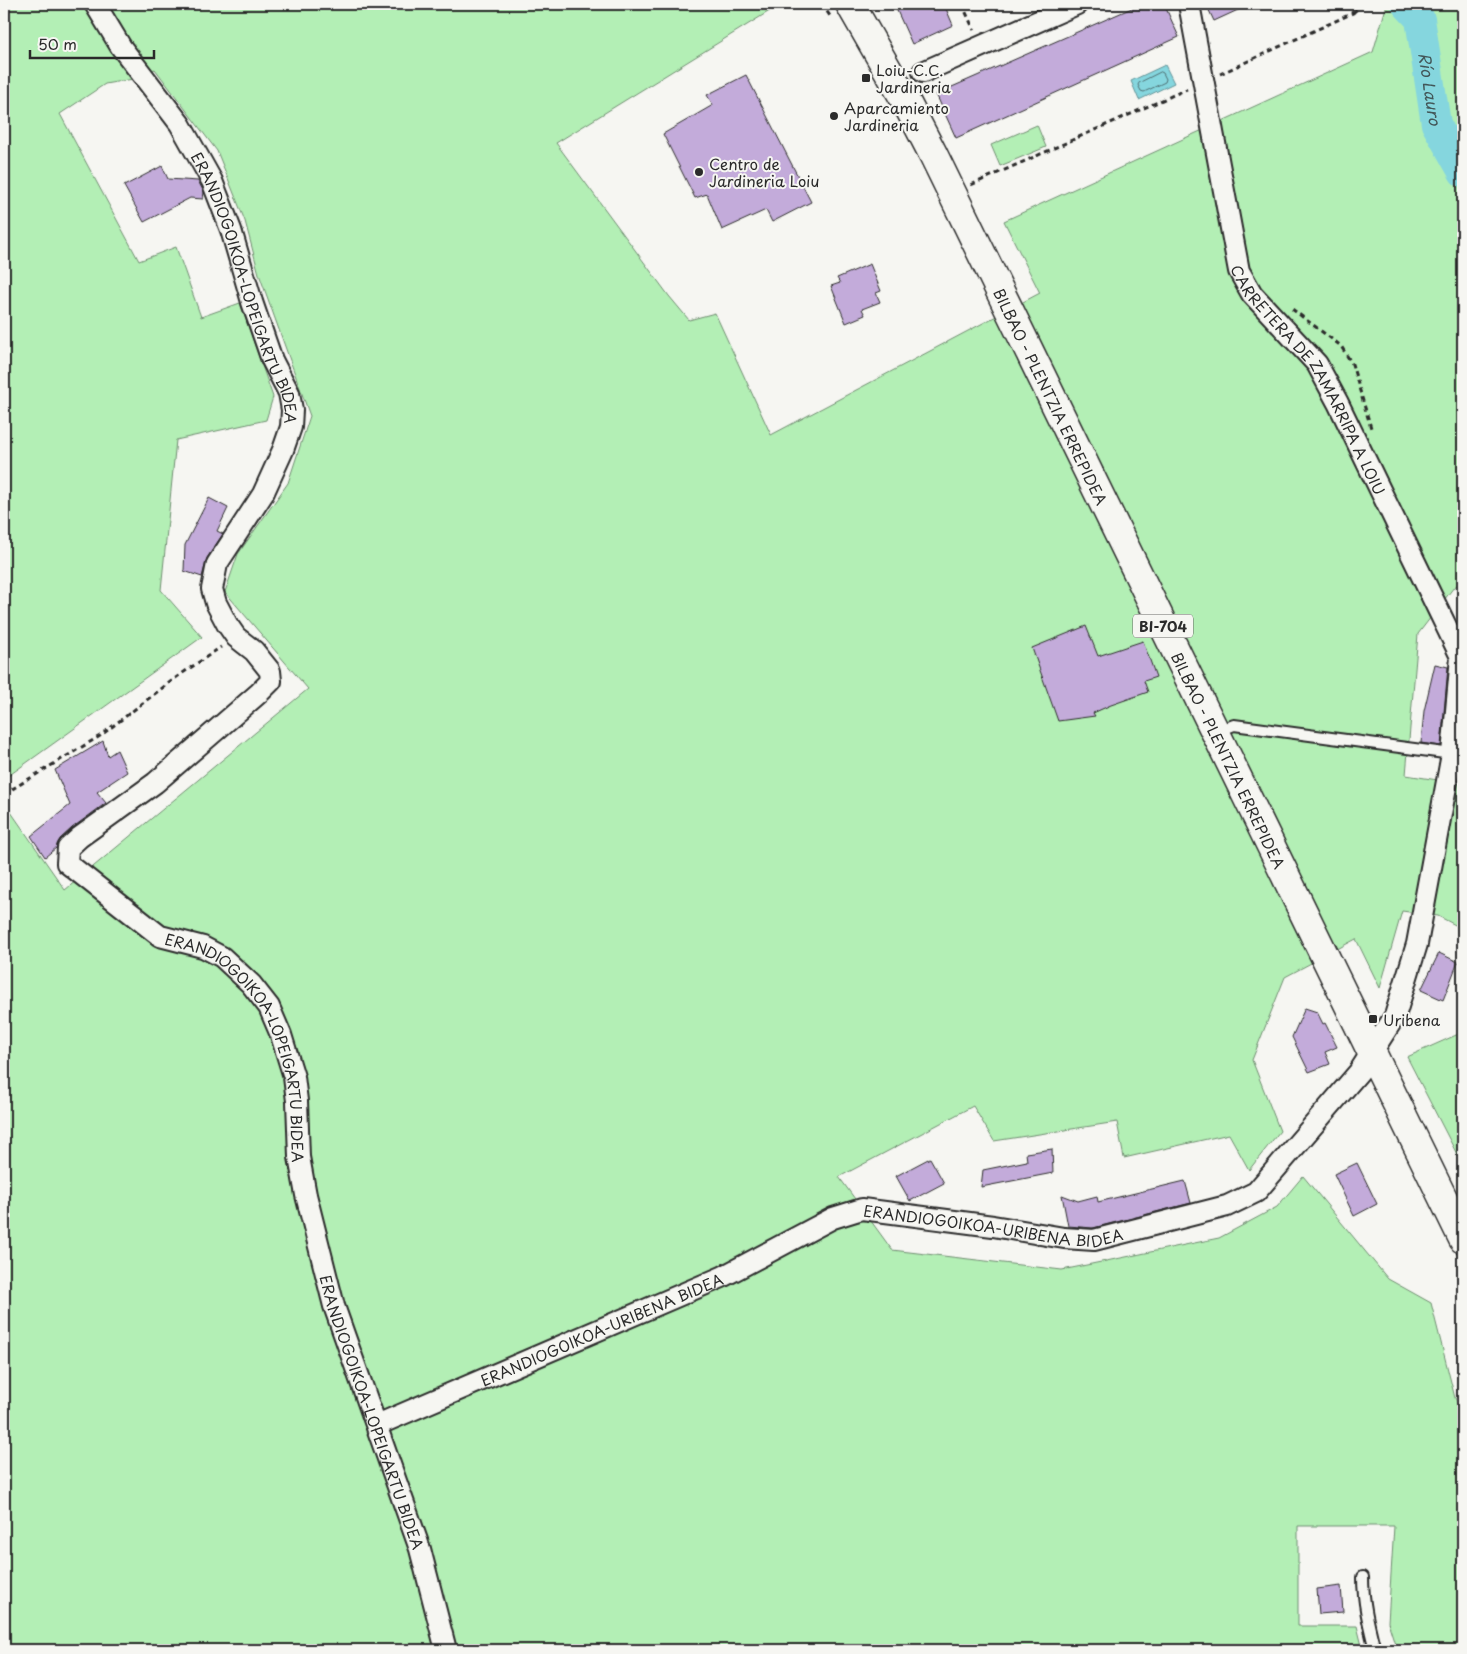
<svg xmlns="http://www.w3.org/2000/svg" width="1467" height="1654" viewBox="0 0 1467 1654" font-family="'Playpen Sans',sans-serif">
	<rect width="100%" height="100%" fill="#f6f6f2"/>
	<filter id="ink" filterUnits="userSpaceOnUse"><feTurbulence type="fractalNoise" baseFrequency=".02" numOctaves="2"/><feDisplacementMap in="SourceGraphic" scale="10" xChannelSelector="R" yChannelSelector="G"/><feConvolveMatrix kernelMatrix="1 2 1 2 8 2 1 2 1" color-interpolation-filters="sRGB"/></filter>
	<g filter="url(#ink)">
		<path fill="#b3efb5" stroke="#6f8d70" d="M 4,4 L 781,4 L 556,143 L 669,296 L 689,320 L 715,313 L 771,435 L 1040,293 L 1004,221 L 1373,52 L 1387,4 L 1463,4 L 1463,582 L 1454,587 L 1418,634 L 1406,775 L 1463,784 L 1463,929 L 1438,916 L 1402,911 L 1380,988 L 1356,939 L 1285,977 L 1252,1060 L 1280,1131 L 1249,1170 L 1229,1134 L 1124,1158 L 1117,1122 L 994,1141 L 973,1106 L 839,1177 L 892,1250 L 1062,1270 L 1219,1238 L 1277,1207 L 1303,1176 L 1388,1279 L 1431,1303 L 1455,1398 L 1463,1412 L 1463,1650 L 1397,1650 L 1388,1622 L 1394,1526 L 1298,1526 L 1298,1626 L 1357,1626 L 1363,1650 L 4,1650 L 4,802 L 65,890 L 308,689 L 225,592 L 238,554 L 288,483 L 310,416 L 259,274 L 245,221 L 217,151 L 155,69 L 133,79 L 105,84 L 60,114 L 139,261 L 176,247 L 201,317 L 240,303 L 273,397 L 266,420 L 176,440 L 161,590 L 202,637 L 4,779 Z
			M 1037,125 L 1046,147 L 1000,166 L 991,145 Z
			M 1463,1032 L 1463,1166 L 1407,1057 Z"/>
		<path fill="#85d6de" stroke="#619296" d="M 1165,65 L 1174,83 L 1139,100 L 1131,81 Z"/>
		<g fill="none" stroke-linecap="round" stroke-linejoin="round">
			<path stroke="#4f6f73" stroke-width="1" d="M 1161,72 L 1163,73 L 1166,79 L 1165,82 L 1144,92 L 1141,91 L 1138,85 L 1139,83 Z"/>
			<path stroke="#85d6de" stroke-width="30" id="s1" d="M 1406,4 L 1420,19 L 1436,124 L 1463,172"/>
		</g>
		<path fill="#c3abda" stroke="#2b2b2b" d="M 894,4 L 944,4 L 953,25 L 912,44 Z
			M 1141,4 L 1164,4 L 1179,37 L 956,138 L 936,94 Z
			M 1206,4 L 1251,4 L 1214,21 Z
			M 746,75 L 811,202 L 772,222 L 766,210 L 722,230 L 707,194 L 695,198 L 663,134 L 713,105 L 707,95 Z
			M 162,166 L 168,179 L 198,181 L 204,192 L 203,199 L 190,198 L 144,222 L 124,186 Z
			M 870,264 L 881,291 L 876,293 L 880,302 L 862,309 L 865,315 L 846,323 L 831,286 L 840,283 L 837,278 Z
			M 209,498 L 228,508 L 217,531 L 223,534 L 207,558 L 202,577 L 184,571 L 185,545 Z
			M 1086,626 L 1098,656 L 1143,641 L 1156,677 L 1144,681 L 1148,692 L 1111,705 L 1093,713 L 1095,716 L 1058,721 L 1032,648 Z
			M 1435,664 L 1448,667 L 1441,746 L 1421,743 L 1424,711 Z
			M 103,741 L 108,756 L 117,750 L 127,772 L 97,792 L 106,803 L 72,828 L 60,839 L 56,848 L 45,857 L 31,836 L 70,805 L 55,770 Z
			M 1439,953 L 1458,962 L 1443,1000 L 1421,990 Z
			M 1305,1008 L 1317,1012 L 1323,1024 L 1325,1023 L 1337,1047 L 1325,1052 L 1330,1064 L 1309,1072 L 1292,1037 Z
			M 1052,1149 L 1053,1173 L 981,1187 L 983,1170 L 1027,1161 L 1026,1153 Z
			M 930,1158 L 944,1183 L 910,1201 L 896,1176 Z
			M 1357,1163 L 1377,1204 L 1354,1216 L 1334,1174 Z
			M 1185,1181 L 1191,1203 L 1093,1228 L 1068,1226 L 1062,1195 L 1078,1201 L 1097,1196 L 1098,1202 Z
			M 1341,1586 L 1343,1612 L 1319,1614 L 1317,1589 Z"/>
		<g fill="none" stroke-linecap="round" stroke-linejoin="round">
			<defs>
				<path id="lane" d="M 1216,732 L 1234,725 L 1452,754
					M 1363,1577 C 1363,1603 1369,1626 1375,1650"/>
				<g id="street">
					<path id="s2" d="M 95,4 L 121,47 L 180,124 L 212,181 L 231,230 L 252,302 L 272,360 L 289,393 L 292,410 L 291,427 L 283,450 L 263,494 L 217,564 L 212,589 L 216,603 L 227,624 L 236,637 L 254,651 L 270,671 L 271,681 L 259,693 L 155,783 L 80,837 L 68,848 L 67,863 L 160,936 L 203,947 L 222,957 L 251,984 L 269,1007 L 281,1035 L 294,1077 L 297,1101 L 299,1157 L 306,1195 L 334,1306 L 420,1549 L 446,1650"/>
					<path id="s3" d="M 1189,4 L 1239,271 L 1252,294 L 1317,364 L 1338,403 L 1463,661"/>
					<path d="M 923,72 L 1077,4"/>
					<path id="s4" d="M 377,1425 L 722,1277 L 833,1218 L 862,1209 L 993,1226 L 1064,1238 L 1094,1240 L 1227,1206 L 1256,1192 L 1359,1072 L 1395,1016 L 1417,944 L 1452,754 L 1461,657"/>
				</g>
				<g id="primary">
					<path id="s5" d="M 850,4 L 905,100 L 933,154 L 1463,1239"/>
				</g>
			</defs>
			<use href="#lane" stroke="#2b2b2b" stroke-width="14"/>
			<use href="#street" stroke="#2b2b2b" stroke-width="24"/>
			<use href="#primary" stroke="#2b2b2b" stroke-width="31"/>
			<path stroke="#2b2b2b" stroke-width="3" stroke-dasharray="5 4" stroke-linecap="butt" d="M 822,4 L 830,16
				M 962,4 L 974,30
				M 1353,13 L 1362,4
				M 1220,74 L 1353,13 L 1348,4
				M 971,185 L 1187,89
				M 1292,309 L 1341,346 L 1352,364 L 1371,428
				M 4,794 L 100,736 L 174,679 L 221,647"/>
			<use href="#lane" stroke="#f6f6f2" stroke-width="10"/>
			<use href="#street" stroke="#f6f6f2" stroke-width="20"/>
			<use href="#primary" stroke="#f6f6f2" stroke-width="28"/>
		</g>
	</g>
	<g fill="#2b2b2b" stroke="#f6f6f2" stroke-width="2">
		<rect x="861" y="73" width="10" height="10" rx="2.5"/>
		<circle cx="834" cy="116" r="5"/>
		<circle cx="699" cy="172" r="5"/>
		<rect x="1368" y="1014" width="10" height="10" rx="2.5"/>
	</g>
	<g text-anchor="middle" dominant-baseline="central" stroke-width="4" stroke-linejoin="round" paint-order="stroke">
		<rect fill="#f6f6f2" stroke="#686867" stroke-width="1" x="1133" y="614.5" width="60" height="23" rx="4"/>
		<g font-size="14" font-weight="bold" fill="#2b2b2b">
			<text x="1163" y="626">BI-704</text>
		</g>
		<g font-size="15" fill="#2b2b2b" stroke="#f6f6f2" text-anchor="start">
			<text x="876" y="69">Loiu-C.C.<tspan x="876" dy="17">Jardineria</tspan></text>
			<text x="844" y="107">Aparcamiento<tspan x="844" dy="17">Jardineria</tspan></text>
			<text x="709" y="163">Centro de<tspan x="709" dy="17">Jardineria Loiu</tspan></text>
			<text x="1383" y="1019">Uribena</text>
		</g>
		<g font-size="15" fill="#2b2b2b" stroke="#f6f6f2">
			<text stroke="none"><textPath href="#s2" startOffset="325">ERANDIOGOIKOA-LOPEIGARTU BIDEA</textPath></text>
			<text stroke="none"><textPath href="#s3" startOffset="402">CARRETERA DE ZAMARRIPA A LOIU</textPath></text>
			<text stroke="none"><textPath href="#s5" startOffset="441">BILBAO - PLENTZIA ERREPIDEA</textPath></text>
			<text stroke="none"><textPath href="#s5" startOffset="846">BILBAO - PLENTZIA ERREPIDEA</textPath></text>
			<text stroke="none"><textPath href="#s2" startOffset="1314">ERANDIOGOIKOA-LOPEIGARTU BIDEA</textPath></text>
			<text stroke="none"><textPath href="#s4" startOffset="664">ERANDIOGOIKOA-URIBENA BIDEA</textPath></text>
			<text stroke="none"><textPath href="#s4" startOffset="244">ERANDIOGOIKOA-URIBENA BIDEA</textPath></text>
			<text stroke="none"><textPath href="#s2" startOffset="1719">ERANDIOGOIKOA-LOPEIGARTU BIDEA</textPath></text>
		</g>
		<g font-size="16" font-style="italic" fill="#425658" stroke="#f6f6f2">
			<text stroke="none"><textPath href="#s1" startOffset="91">Río Lauro</textPath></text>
		</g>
	</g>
	<rect width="1467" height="1654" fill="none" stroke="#f6f6f2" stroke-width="20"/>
	<rect x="10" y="10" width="1447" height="1634" fill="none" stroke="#2b2b2b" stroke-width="2" filter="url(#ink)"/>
	<path d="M30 50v8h124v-8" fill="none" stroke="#2b2b2b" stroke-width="2.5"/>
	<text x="38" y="50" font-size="15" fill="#2b2b2b" stroke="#f6f6f2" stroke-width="4" paint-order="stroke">50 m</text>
</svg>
